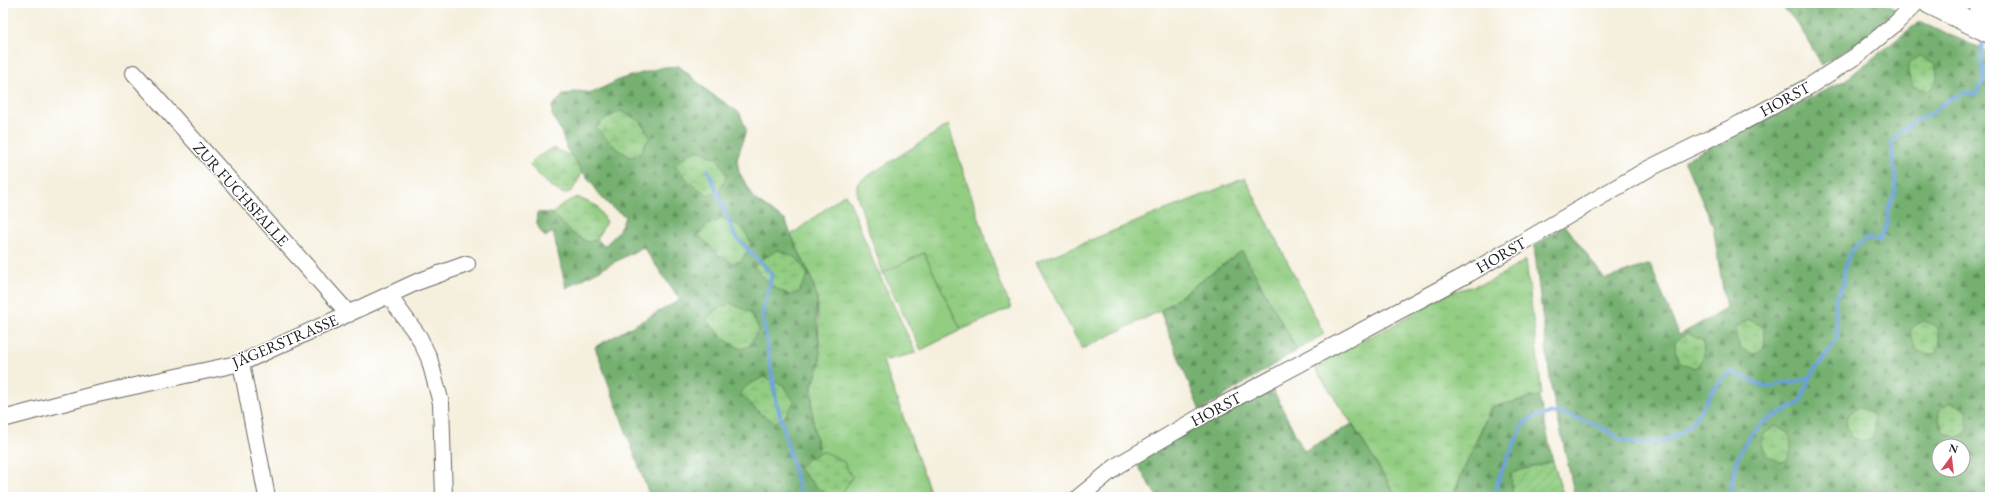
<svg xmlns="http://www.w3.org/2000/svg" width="1993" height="500" viewBox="0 0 1993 500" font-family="'EB Garamond',serif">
	<defs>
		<pattern id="grass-tufts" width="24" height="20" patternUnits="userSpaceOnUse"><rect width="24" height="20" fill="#92cd82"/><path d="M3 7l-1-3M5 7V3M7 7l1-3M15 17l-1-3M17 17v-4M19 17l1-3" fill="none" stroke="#7daf70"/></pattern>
		<pattern id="forest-firs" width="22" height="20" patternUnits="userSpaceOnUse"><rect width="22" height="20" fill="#75b070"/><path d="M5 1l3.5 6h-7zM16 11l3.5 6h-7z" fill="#5f8e5b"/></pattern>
		<pattern id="wetland-marsh" width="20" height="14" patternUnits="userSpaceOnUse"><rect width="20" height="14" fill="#92cd82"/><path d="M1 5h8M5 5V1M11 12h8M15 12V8" fill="none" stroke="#7daf70"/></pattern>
		<pattern id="garden-furrows" width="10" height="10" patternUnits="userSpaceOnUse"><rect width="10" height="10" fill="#92cd82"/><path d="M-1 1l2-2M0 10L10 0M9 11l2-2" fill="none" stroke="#7daf70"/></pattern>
	</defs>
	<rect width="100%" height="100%" fill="#fff"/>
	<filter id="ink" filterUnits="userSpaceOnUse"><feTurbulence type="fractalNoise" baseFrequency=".025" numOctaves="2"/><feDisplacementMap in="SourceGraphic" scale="8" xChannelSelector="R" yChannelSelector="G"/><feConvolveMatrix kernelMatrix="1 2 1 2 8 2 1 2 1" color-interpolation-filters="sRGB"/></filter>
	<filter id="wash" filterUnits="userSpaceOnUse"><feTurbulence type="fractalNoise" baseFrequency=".012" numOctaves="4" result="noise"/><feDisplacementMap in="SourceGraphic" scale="16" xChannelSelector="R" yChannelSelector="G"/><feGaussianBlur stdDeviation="0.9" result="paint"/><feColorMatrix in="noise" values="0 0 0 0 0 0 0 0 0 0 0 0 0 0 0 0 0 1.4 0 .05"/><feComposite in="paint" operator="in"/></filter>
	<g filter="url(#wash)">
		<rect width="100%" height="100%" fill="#f5efdd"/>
		<path fill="url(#grass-tufts)" stroke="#57744f" d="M 948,125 L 999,279 L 1011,308 L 961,330 L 924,253 L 883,273 L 857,196 L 857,184 L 863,179 Z
			M 1245,178 L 1324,334 L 1297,350 L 1242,251 L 1160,311 L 1082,349 L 1036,262 Z
			M 845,194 L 850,202 L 874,263 L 916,353 L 883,361 L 932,497 L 829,497 L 814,430 L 812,408 L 812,386 L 820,364 L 817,297 L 810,275 L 791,235 Z
			M 1526,260 L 1542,395 L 1491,407 L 1452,497 L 1397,497 L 1352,424 L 1312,364 L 1398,323 L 1445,294 L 1491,281 Z"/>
		<path fill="url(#forest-firs)" stroke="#486646" fill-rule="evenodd" d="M 1776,3 L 1882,3 L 1899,11 L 1862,40 L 1822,65 C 1811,47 1794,12 1776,3 Z
			M 1920,21 L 1990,53 L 1990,497 L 1575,497 L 1551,387 L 1534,246 L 1565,225 L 1605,279 L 1650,264 L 1679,335 L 1726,309 L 1713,226 L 1684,160 L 1844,81 ZM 1939,446 L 1963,446 L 1963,470 L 1939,470 Z
			M 679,66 L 709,92 L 740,113 L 746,130 L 737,160 L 739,172 L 754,199 L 786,221 L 791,235 L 810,275 L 817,297 L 816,318 L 820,352 L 820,364 L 812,386 L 812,408 L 814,430 L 829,497 L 650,497 L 595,347 L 680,300 L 643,247 L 566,288 L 553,232 L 545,237 C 539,229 535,224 537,213 C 563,210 588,228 604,246 C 615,237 622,228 625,216 L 611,207 L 598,194 L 593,184 L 578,167 L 567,150 L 561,131 L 552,115 L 552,106 L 563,95 L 578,91 L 592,93 L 621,79 L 664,67 Z
			M 1242,251 L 1297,350 L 1200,411 L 1160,311 Z
			M 1271,386 L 1304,451 L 1352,424 L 1397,497 L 1157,497 L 1135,461 Z
			M 1539,396 L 1553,461 L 1511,473 L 1513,497 L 1452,497 L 1491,407 Z"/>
		<path fill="url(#wetland-marsh)" stroke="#57744f" d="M 1920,56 L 1936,64 L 1937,80 L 1932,89 L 1926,91 L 1913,86 L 1908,73 L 1908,65 Z
			M 620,111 L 640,121 L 650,137 L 639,154 L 631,157 L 617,149 L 596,128 L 604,120 Z
			M 553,148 L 573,157 L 582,173 L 572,191 L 564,194 L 550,186 L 529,165 L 537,157 Z
			M 698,150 L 718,159 L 727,175 L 718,193 L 709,195 L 695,187 L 674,166 L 682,158 Z
			M 577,197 L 597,206 L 606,222 L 596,240 L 588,242 L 573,234 L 553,214 L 561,205 Z
			M 722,218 L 742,227 L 751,243 L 742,261 L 733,263 L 719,255 L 698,235 L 706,226 Z
			M 778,250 L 798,259 L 808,275 L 798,293 L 790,295 L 775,288 L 754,267 L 762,259 Z
			M 730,303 L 750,312 L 759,329 L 749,346 L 741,349 L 727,341 L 706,320 L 714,312 Z
			M 1748,319 L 1764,327 L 1765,343 L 1760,352 L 1754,354 L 1741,349 L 1736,336 L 1736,328 Z
			M 1923,320 L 1938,328 L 1940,344 L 1935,353 L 1928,355 L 1916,350 L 1911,337 L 1911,329 Z
			M 1687,333 L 1703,341 L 1704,357 L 1699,366 L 1693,368 L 1680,363 L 1675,350 L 1675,342 Z
			M 764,377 L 784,386 L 794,402 L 783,419 L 775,422 L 761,414 L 740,393 L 748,385 Z
			M 1951,402 L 1966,410 L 1968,426 L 1963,435 L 1956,437 L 1944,432 L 1939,419 L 1939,411 Z
			M 1859,407 L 1874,415 L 1875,431 L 1871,440 L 1864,442 L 1851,437 L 1846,424 L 1847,416 Z
			M 1775,426 L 1790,434 L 1791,450 L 1787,460 L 1780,462 L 1767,456 L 1762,444 L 1763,435 Z
			M 822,451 L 843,461 L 852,477 L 842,494 L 834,497 L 819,489 L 798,468 L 807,460 Z"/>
		<path fill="url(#garden-furrows)" stroke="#57744f" d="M 1553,461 L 1564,497 L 1513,497 L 1511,473 Z"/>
		<path fill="#92cd82" stroke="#57744f" d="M 924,253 L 961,330 L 921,350 L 883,273 Z"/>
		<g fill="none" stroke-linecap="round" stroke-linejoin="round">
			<path stroke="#6ba1d9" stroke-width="4" d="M 708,170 L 735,236 L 772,274 L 762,314 L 776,399 L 801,497
				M 1495,497 C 1497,477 1506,461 1515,443 C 1517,437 1520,429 1524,424 C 1531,416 1547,413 1558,413 C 1565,413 1596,425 1603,428 C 1610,431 1615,437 1622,440 C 1631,443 1648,444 1658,442 C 1699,435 1702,394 1730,372 L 1767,387 L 1775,386 L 1785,382 L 1795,383 L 1810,377
				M 1730,497 C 1733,471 1738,444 1759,426 C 1768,417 1788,410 1800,403 L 1810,377 L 1837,339 L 1835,299 L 1844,284 L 1844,271 L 1850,252 L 1867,238 L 1880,240 L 1887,224 L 1888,208 L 1895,193 L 1895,171 L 1891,142 L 1910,124 L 1934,112 L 1948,100 L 1966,92 L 1976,94 L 1984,79 L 1981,55 L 1983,37"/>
		</g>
	</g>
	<g filter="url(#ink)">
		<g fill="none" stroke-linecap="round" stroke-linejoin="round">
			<defs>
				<path id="minor" d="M 134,73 L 349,314
					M 389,296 L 419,337 L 429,358 L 441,403 L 444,497
					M 241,363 L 267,497
					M 3,419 L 93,395 L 241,363 L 417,282 L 467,264
					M 1079,497 L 1118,465 L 1202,416 L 1470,273 L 1648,169 L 1741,123 L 1808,87 L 1856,56 L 1896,23 L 1916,3"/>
				<path id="highway" d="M 1930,3 L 1990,32
					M 1979,3 L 1990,8"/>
			</defs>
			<use href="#minor" stroke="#686660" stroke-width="18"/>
			<use href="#highway" stroke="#686660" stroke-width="24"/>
			<use href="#minor" stroke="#fff" stroke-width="16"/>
			<use href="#highway" stroke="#fff" stroke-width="22"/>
		</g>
	</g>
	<g text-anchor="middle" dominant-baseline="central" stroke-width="3" stroke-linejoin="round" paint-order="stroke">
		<g font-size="16" fill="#1c1c1c" stroke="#fff">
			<text transform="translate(1785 99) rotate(-29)">HORST</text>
			<text transform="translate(241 194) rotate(48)">ZUR FUCHSFALLE</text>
			<text transform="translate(1501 255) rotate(-30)">HORST</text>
			<text transform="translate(285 341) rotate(-23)">JÄGERSTRASSE</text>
			<text transform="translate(1216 409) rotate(-28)">HORST</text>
		</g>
	</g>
	<rect width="1993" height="500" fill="none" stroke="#fff" stroke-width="16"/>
	<g transform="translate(1951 458) rotate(15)"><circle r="19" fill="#ffffff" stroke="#a4a4a4"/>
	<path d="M0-3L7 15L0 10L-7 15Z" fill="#d1495b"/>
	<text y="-6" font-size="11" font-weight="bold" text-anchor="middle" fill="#1c1c1c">N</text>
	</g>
</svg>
